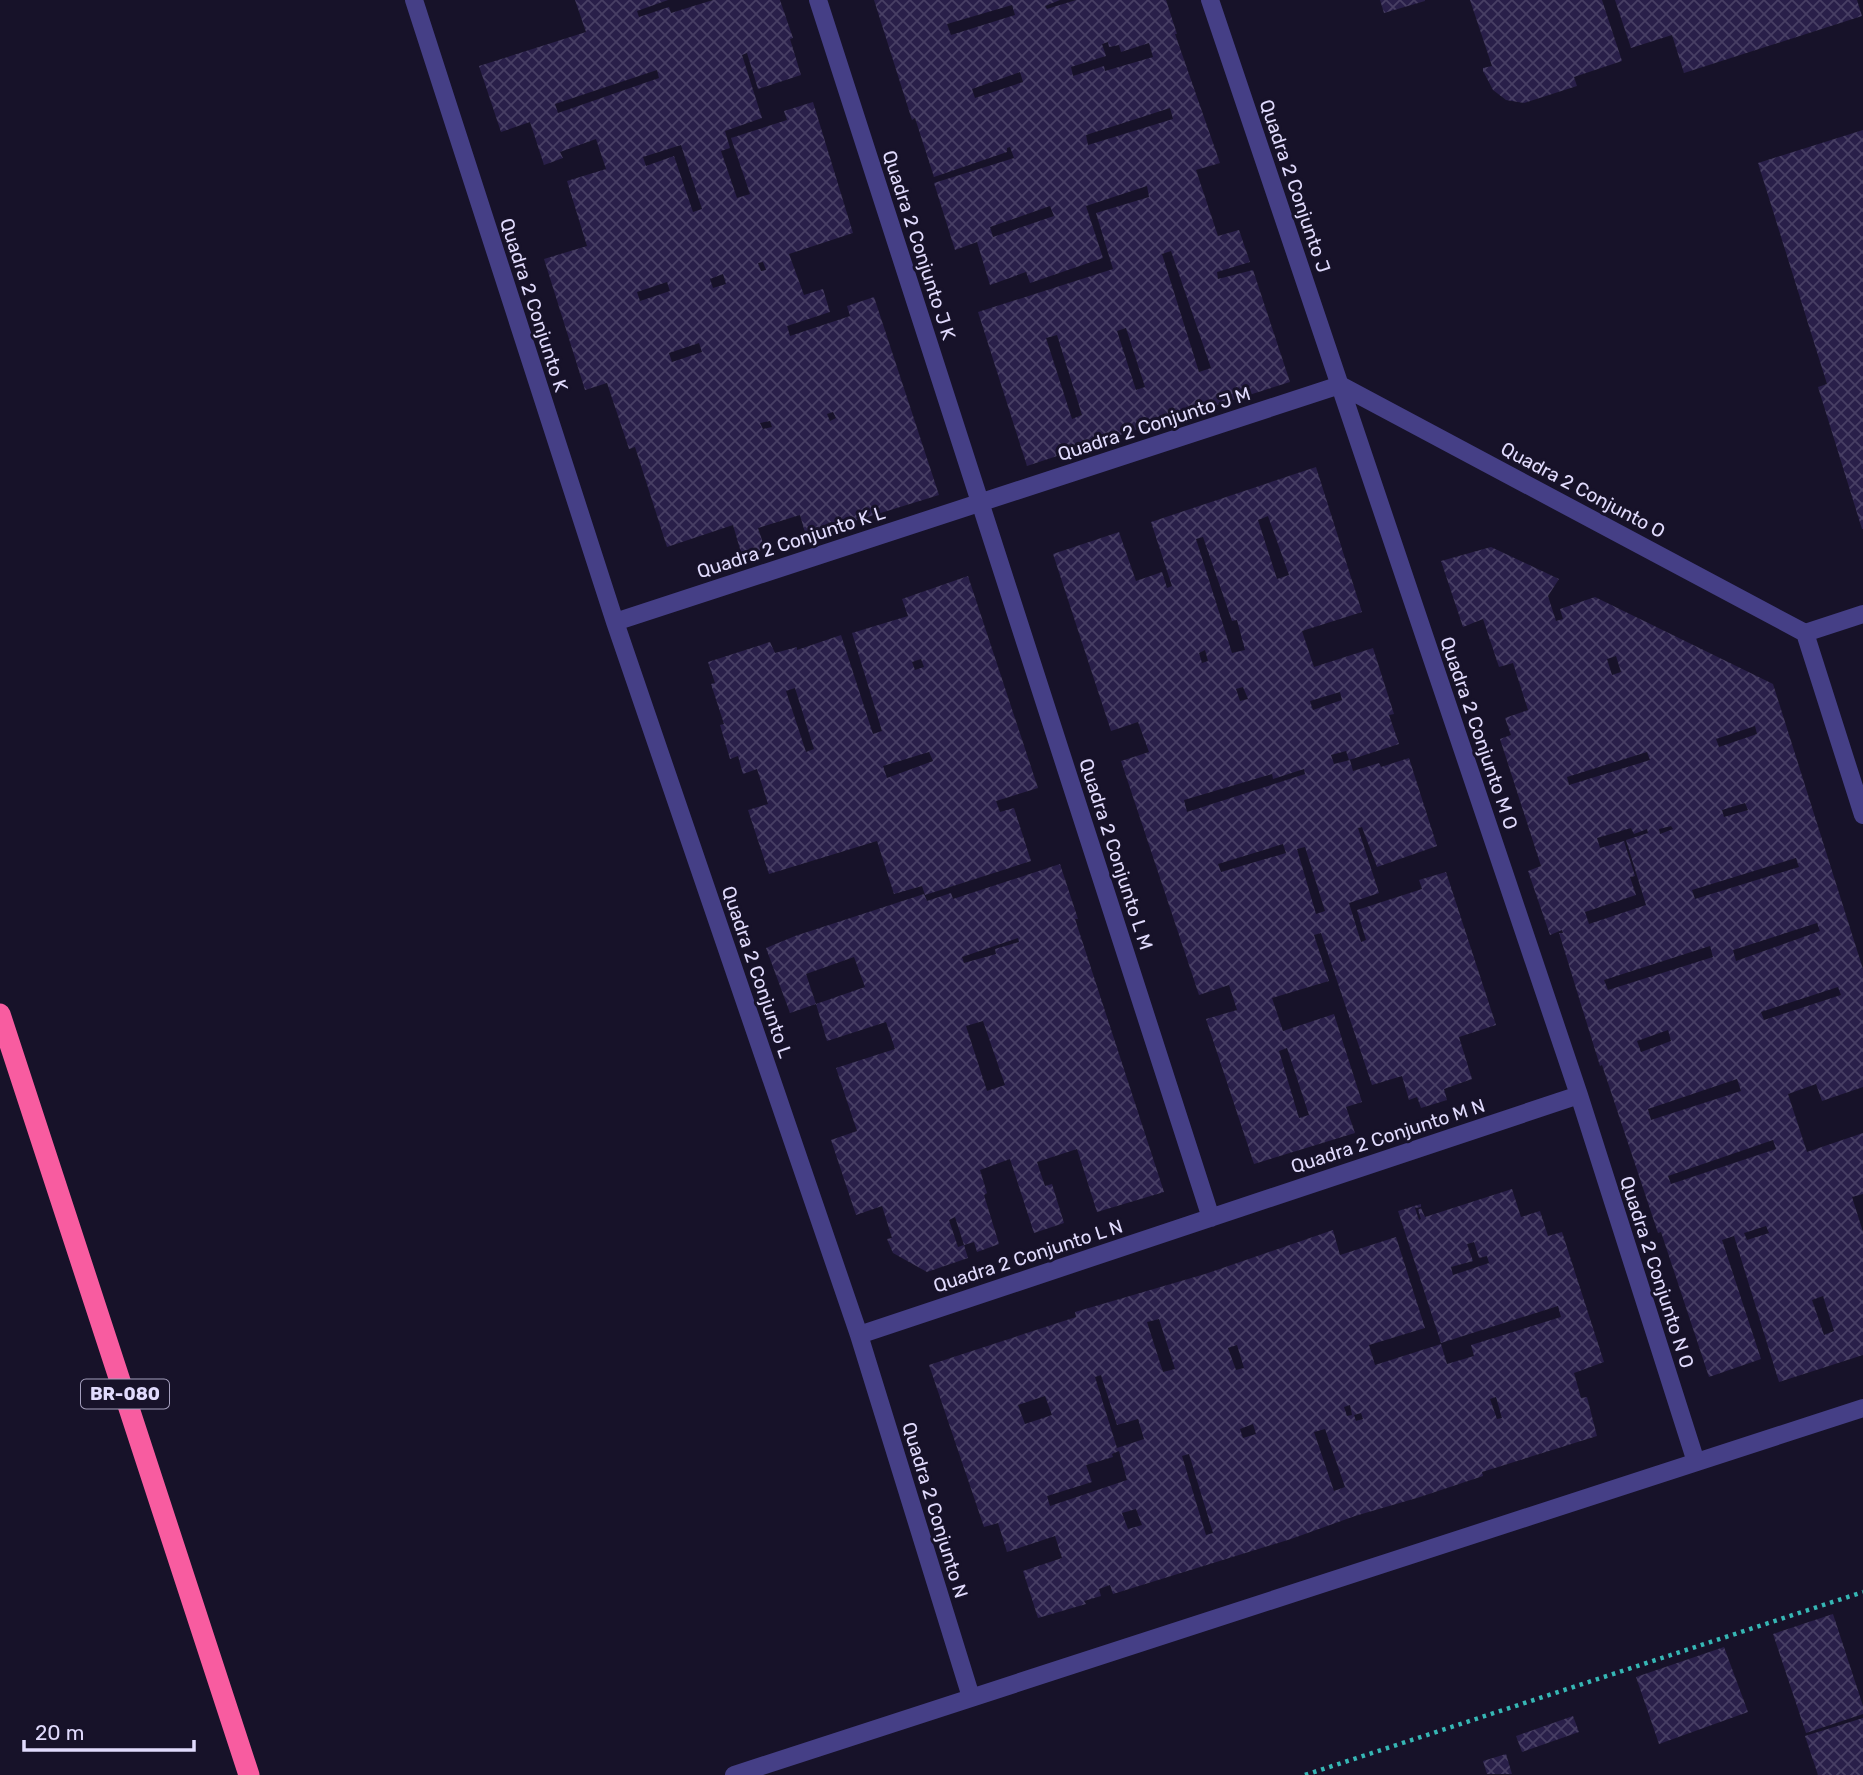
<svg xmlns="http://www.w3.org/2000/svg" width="1863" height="1775" viewBox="0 0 1863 1775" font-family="Rubik,sans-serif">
	<defs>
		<pattern id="building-cross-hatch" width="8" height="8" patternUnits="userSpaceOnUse" patternTransform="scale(1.75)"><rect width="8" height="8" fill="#291f49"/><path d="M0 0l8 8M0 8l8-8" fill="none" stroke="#483f64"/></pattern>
	</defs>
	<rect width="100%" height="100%" fill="#171229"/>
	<path fill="url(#building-cross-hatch)" fill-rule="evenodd" d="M 575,0 L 668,0 L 637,11 L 639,17 L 669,7 L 671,13 L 713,0 L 780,0 L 793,38 L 790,39 L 801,75 L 758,89 L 747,53 L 742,55 L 762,118 L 725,131 L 730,148 L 721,151 L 737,198 L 750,194 L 731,138 L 787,120 L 784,111 L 813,102 L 853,233 L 789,254 L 804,295 L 823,289 L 830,312 L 787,326 L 790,336 L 850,316 L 847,306 L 874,297 L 939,495 L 806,536 L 800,515 L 758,528 L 765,549 L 742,556 L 733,525 L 667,547 L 635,447 L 629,449 L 607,383 L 585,390 L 544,259 L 587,246 L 567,181 L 606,169 L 596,139 L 560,152 L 563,158 L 544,165 L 530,122 L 501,132 L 479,66 L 586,32 ZM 657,70 L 659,78 L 558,113 L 555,104 ZM 681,145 L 702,209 L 693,212 L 674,156 L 646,166 L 643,157 ZM 763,262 L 766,270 L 761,271 L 758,263 ZM 723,274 L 726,284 L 713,288 L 710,279 ZM 667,282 L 670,291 L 640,301 L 637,292 ZM 699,343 L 702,352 L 672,362 L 669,353 ZM 833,412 L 836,418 L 830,421 L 827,414 ZM 770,421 L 772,427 L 763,429 L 760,423 Z
		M 874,0 L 1060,0 L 1045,6 L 1047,9 L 1076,0 L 1166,0 L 1177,34 L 1175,34 L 1220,163 L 1196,170 L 1218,236 L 1239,230 L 1250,262 L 1217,272 L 1218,279 L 1253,270 L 1290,382 L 1157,424 L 1156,423 L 1027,466 L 978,312 L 1113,269 L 1096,213 L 1149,197 L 1147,186 L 1086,206 L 1103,258 L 1030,283 L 1026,272 L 990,285 L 977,242 L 955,250 L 934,183 L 1014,158 L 1010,147 L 1007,148 L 1007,152 L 934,177 L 915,118 L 912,120 ZM 1012,5 L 1015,15 L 951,35 L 947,24 ZM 1108,42 L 1109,47 L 1119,45 L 1121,52 L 1149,43 L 1153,57 L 1105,71 L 1104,66 L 1073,76 L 1071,67 L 1106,56 L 1102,44 ZM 1020,72 L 1023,82 L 975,98 L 972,89 ZM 1170,108 L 1173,119 L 1088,145 L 1086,135 ZM 1050,206 L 1054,216 L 993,237 L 990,227 ZM 1171,251 L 1211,368 L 1199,372 L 1162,254 ZM 1126,328 L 1145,387 L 1136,390 L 1117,331 ZM 1057,335 L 1082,415 L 1072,419 L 1046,338 Z
		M 1380,0 L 1425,0 L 1425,1 L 1384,13 Z
		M 1470,0 L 1602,0 L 1622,61 L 1574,77 L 1577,86 L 1524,103 L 1506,100 L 1493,90 L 1483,71 L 1483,68 L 1492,66 Z
		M 1615,0 L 1857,0 L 1862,16 L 1684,73 L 1672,35 L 1631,48 Z
		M 1863,130 L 1863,529 L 1862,529 L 1818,387 L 1827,384 L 1758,163 Z
		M 1316,467 L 1362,612 L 1302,631 L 1314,667 L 1373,648 L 1394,714 L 1389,715 L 1399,744 L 1349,760 L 1346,751 L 1331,755 L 1334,764 L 1350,760 L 1353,771 L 1379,763 L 1381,767 L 1409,758 L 1437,846 L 1377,867 L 1362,827 L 1358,828 L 1379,893 L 1349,903 L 1361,942 L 1366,940 L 1357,910 L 1422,889 L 1419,880 L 1446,872 L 1496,1025 L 1459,1037 L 1472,1079 L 1444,1089 L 1447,1100 L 1421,1108 L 1417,1097 L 1409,1100 L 1402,1076 L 1372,1085 L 1321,933 L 1314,935 L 1329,981 L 1272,998 L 1283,1031 L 1334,1014 L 1362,1102 L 1346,1107 L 1355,1133 L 1254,1164 L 1206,1019 L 1237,1010 L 1229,985 L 1199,995 L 1121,761 L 1149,752 L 1138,722 L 1111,731 L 1053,554 L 1119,532 L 1136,581 L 1162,572 L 1167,588 L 1172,586 L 1151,522 ZM 1268,516 L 1289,575 L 1277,579 L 1258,520 ZM 1203,537 L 1232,621 L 1237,620 L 1245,650 L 1232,653 L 1196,539 ZM 1205,650 L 1208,661 L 1202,663 L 1199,653 ZM 1243,687 L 1248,699 L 1240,701 L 1236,689 ZM 1340,692 L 1342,700 L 1313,710 L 1310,701 ZM 1304,769 L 1305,774 L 1187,812 L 1184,800 L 1272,774 L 1273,779 ZM 1283,844 L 1286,853 L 1221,872 L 1218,864 ZM 1305,847 L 1325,911 L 1316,914 L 1297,849 ZM 1287,1048 L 1309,1115 L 1299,1118 L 1279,1051 Z
		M 1491,547 L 1559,579 L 1548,596 L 1556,621 L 1563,619 L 1560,609 L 1595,597 L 1773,684 L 1863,969 L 1863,1087 L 1822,1101 L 1816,1084 L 1788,1094 L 1807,1152 L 1863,1133 L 1863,1194 L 1852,1197 L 1863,1232 L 1863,1355 L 1779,1382 L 1734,1236 L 1722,1240 L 1761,1359 L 1709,1377 L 1661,1232 L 1658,1233 L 1602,1065 L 1600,1066 L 1559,933 L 1563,933 L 1562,930 L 1550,935 L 1528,871 L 1541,866 L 1500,739 L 1511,735 L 1505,718 L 1528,710 L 1513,663 L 1499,667 L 1483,619 L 1463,627 L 1441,561 ZM 1616,656 L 1621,672 L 1612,675 L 1607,659 ZM 1755,726 L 1757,734 L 1719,747 L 1716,739 ZM 1647,752 L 1650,760 L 1569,785 L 1567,777 ZM 1745,803 L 1748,810 L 1724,817 L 1722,810 ZM 1671,826 L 1673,829 L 1660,834 L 1659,829 ZM 1631,828 L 1634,834 L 1647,829 L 1648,833 L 1626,840 L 1646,905 L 1589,924 L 1585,912 L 1636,895 L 1630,877 L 1635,876 L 1624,841 L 1600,848 L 1597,838 ZM 1796,858 L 1799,867 L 1695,899 L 1692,890 ZM 1817,923 L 1820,931 L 1736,961 L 1733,950 ZM 1710,946 L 1713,957 L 1608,990 L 1604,980 ZM 1838,987 L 1841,995 L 1764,1020 L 1761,1012 ZM 1668,1030 L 1671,1041 L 1641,1052 L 1637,1041 ZM 1737,1079 L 1741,1091 L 1651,1120 L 1648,1109 ZM 1773,1140 L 1776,1149 L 1671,1184 L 1668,1176 ZM 1766,1226 L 1769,1233 L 1747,1240 L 1744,1233 ZM 1823,1296 L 1834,1331 L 1824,1335 L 1812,1300 Z
		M 968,576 L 1038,788 L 996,801 L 1000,812 L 1014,808 L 1031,861 L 925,895 L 922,886 L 894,894 L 877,841 L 769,874 L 748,810 L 768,804 L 757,769 L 743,774 L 738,756 L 730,759 L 720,725 L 724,724 L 711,684 L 715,683 L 708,662 L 770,642 L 775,653 L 797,647 L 797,650 L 841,635 L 873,734 L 882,731 L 852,633 L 908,616 L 902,599 ZM 921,659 L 924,667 L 915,670 L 912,662 ZM 795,688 L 814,749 L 806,752 L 786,691 ZM 929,752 L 933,761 L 887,778 L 883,766 Z
		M 1060,864 L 1078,919 L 1075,919 L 1164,1192 L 1097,1212 L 1077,1149 L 1037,1162 L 1045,1186 L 1052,1184 L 1064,1223 L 1034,1233 L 1010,1159 L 980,1170 L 987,1193 L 984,1195 L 999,1244 L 977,1252 L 974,1242 L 964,1245 L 968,1258 L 927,1272 L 893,1253 L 887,1239 L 892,1238 L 882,1206 L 856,1215 L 831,1140 L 857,1131 L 836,1068 L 895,1049 L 886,1022 L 827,1041 L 816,1004 L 790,1013 L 766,948 L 795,936 L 924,894 L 927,901 L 951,893 L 953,899 ZM 1018,938 L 1019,942 L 995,949 L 996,954 L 964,963 L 962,957 ZM 854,957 L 865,987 L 816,1004 L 806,974 ZM 983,1021 L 1005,1085 L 987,1091 L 966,1026 ZM 955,1217 L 964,1245 L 958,1247 L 949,1220 Z
		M 1512,1189 L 1521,1217 L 1540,1211 L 1548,1236 L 1562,1232 L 1604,1362 L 1574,1373 L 1581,1398 L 1587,1397 L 1597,1436 L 1482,1472 L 1483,1476 L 1420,1497 L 1355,1516 L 1291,1539 L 1113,1594 L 1110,1585 L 1099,1589 L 1101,1596 L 1084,1601 L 1086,1604 L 1038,1618 L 1023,1571 L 1062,1558 L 1055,1536 L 1007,1552 L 998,1523 L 984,1527 L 929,1365 L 1076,1317 L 1075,1312 L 1205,1274 L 1333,1230 L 1340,1255 L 1396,1237 L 1425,1328 L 1369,1345 L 1375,1365 L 1441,1344 L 1447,1364 L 1474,1356 L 1471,1345 L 1561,1317 L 1558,1306 L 1441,1343 L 1398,1211 L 1421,1204 L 1421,1207 L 1415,1208 L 1419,1220 L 1421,1219 L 1418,1210 L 1421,1208 L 1425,1217 ZM 1474,1242 L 1479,1258 L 1487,1256 L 1489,1263 L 1453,1275 L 1451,1267 L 1473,1261 L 1467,1244 ZM 1159,1319 L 1175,1369 L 1163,1372 L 1147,1322 ZM 1237,1345 L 1244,1368 L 1236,1370 L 1228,1348 ZM 1101,1375 L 1117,1425 L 1138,1419 L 1144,1439 L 1117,1448 L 1095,1377 ZM 1045,1396 L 1052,1415 L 1025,1424 L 1018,1405 ZM 1496,1397 L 1502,1418 L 1497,1419 L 1490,1399 ZM 1350,1405 L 1352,1415 L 1347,1416 L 1344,1407 ZM 1361,1413 L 1363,1419 L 1356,1421 L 1354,1415 ZM 1253,1424 L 1256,1434 L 1243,1438 L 1240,1429 ZM 1325,1429 L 1345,1487 L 1334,1491 L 1314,1432 ZM 1119,1451 L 1127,1480 L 1050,1506 L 1047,1496 L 1092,1482 L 1086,1465 L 1113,1457 L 1112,1454 ZM 1189,1454 L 1213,1533 L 1206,1535 L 1182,1456 ZM 1136,1509 L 1142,1525 L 1128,1529 L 1122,1513 Z
		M 1833,1614 L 1863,1706 L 1863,1714 L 1806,1733 L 1773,1634 Z
		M 1724,1647 L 1748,1712 L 1659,1744 L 1636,1677 Z
		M 1573,1716 L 1579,1732 L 1522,1752 L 1516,1736 Z
		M 1863,1718 L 1863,1775 L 1818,1775 L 1805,1736 Z
		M 1506,1754 L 1512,1774 L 1487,1774 L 1483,1761 Z"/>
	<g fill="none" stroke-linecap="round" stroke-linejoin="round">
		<path stroke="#36b7b5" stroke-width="4.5" stroke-dasharray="3.5 5" stroke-linecap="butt" d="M 1305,1775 L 1863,1592"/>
		<path stroke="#453f86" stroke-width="18" d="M 414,0 L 615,622 L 859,1335 L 971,1697
			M 818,0 L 1211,1218
			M 1210,0 L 1579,1095 L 1696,1462
			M 1340,385 L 1805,633
			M 615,622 L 1340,385
			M 1805,633 L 1863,815
			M 1805,633 L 1863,614
			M 859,1335 L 1579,1095
			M 734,1775 L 1863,1408"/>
		<path stroke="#f85ca0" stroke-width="21" d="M 0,1014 L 249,1775"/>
	</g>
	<g text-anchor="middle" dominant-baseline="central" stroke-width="6" stroke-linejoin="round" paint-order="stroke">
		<rect fill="#171229" stroke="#a49fbd" stroke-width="2" x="81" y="1379.5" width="88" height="29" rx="5"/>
		<g font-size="18" font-weight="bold" fill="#e1dbfd">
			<text x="125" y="1394">BR-080</text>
		</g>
		<g font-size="19" fill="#e1dbfd" stroke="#171229">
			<text transform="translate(1295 186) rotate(71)">Quadra 2 Conjunto J</text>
			<text transform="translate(919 245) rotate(72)">Quadra 2 Conjunto J K</text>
			<text transform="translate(534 305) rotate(72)">Quadra 2 Conjunto K</text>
			<text transform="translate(1154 424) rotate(-18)">Quadra 2 Conjunto J M</text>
			<text transform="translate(1583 490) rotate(28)">Quadra 2 Conjunto O</text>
			<text transform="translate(791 542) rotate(-18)">Quadra 2 Conjunto K L</text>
			<text transform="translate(1479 733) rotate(71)">Quadra 2 Conjunto M O</text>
			<text transform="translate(1116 854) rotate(72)">Quadra 2 Conjunto L M</text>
			<text transform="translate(757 972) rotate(71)">Quadra 2 Conjunto L</text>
			<text transform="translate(1388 1136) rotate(-18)">Quadra 2 Conjunto M N</text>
			<text transform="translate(1028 1256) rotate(-18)">Quadra 2 Conjunto L N</text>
			<text transform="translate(1657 1272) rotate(72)">Quadra 2 Conjunto N O</text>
			<text transform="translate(935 1510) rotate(73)">Quadra 2 Conjunto N</text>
		</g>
	</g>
	<path d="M24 1740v10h170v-10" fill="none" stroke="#e1dbfd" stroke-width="3.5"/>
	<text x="35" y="1740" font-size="21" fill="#e1dbfd" stroke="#171229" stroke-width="5" paint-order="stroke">20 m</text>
</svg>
